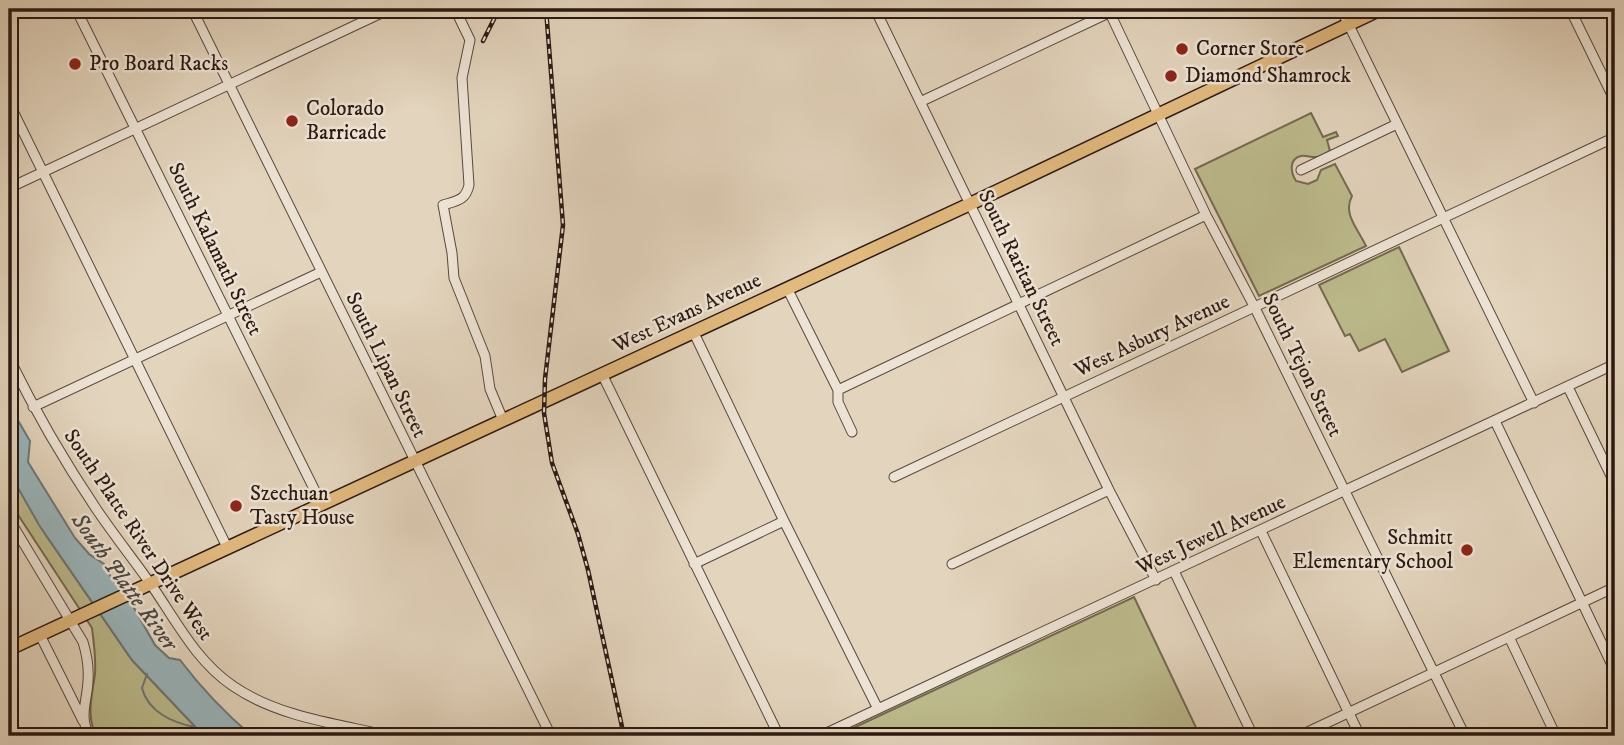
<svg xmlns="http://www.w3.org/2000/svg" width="1624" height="745" viewBox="0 0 1624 745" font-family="'IM FELL DW Pica',serif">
	<rect width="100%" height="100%" fill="#e3d4bd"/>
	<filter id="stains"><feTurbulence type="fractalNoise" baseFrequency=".00286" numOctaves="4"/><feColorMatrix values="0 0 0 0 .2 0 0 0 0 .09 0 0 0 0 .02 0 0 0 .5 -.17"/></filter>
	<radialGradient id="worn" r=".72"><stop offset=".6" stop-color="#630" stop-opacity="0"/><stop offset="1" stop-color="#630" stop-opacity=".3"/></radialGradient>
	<path fill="#bcba8c" stroke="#746a4f" stroke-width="2" d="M 1311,113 L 1323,137 L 1336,132 L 1338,136 L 1327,140 L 1330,151 C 1324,154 1319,158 1313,157 C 1308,157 1305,155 1301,156 C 1288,159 1291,173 1296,181 L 1308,184 L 1317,180 L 1321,170 L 1335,164 L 1352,196 C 1342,214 1359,230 1366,246 L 1259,296 L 1195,169 Z
		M 1399,247 L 1449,351 L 1402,372 L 1385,339 L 1359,351 L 1350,334 L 1345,336 L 1319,285 Z
		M 9,472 L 45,534 L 132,660 L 204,736 L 96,736 C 86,715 92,696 95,674 C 96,659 94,643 92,628 L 9,501 Z
		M 1134,597 L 1200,736 L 836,736 Z"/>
	<path fill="#9ab5bc" stroke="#6e7778" stroke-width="2" d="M 9,405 L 30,441 L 28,462 L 75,538 L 89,554 L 104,564 L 111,577 L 121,585 L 155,645 L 169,658 L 180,660 C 202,689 225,713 252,736 L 204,736 L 132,660 L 39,525 L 9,472 Z"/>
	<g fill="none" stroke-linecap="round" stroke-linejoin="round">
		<path stroke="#6e7778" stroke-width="2" d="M 147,674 L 142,688 C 148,712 173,723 195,727"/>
		<defs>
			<path id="minor" d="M 76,9 L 322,505
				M 192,9 L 551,736
				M 455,9 L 470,40 L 462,78 L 469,185 C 466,200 457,201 443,205 L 452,253 L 454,278 L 485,356 L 490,389 L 503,420
				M 875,9 L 1109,490 L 1156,580
				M 1108,9 L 1206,215 L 1255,308 L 1465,736
				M 1341,9 L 1534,403
				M 1570,9 L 1615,101
				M 920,102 L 1117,9
				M 9,103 L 228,549
				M 1301,170 L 1397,124
				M 9,188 L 390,9
				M 787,288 L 838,390 L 838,402 L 852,432
				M 693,331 L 784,521 L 878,709
				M 9,358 C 35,411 64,461 97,510 C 114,535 133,559 150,583 C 176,620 195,660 233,686 C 278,717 338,724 390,736
				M 602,374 L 779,736
				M 1568,387 L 1615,484
				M 838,390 L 1206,215
				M 33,407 L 321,272
				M 1495,421 L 1615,671
				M 894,477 L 1615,137
				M 9,519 L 83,642 C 87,655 89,667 88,681 C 87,702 79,716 89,736
				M 1261,531 L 1360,736
				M 694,564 L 784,521
				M 952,564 L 1109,490
				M 1174,571 L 1253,736
				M 40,635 L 83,721
				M 1510,639 L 1556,736
				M 820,736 L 1615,364
				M 1299,736 L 1615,587"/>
			<path id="major" d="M 9,649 L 970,204 L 1381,9"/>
		</defs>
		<use href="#minor" stroke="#59483d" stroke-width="11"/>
		<use href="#major" stroke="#2b1912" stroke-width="15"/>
		<use href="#minor" stroke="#ede3d4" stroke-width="9"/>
		<use href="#major" stroke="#e2ba7e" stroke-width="12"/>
		<defs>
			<path id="rail" d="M 546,9 L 563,225 L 545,379 L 544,413 L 552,463 L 578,534 L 588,570 L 624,736
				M 483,41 L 499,9"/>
		</defs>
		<use href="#rail" stroke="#2b1912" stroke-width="4.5"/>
		<use href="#rail" stroke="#ede3d4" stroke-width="2" stroke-dasharray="5" stroke-linecap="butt"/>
	</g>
	<g fill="#8f2418" stroke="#ede3d4" stroke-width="2.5">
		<circle cx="1182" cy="49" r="7"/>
		<circle cx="75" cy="64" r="7"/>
		<circle cx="1171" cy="76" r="7"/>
		<circle cx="292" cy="121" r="7"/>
		<circle cx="236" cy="506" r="7"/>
		<circle cx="1467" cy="550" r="7"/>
	</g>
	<g text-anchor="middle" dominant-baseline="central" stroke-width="5" stroke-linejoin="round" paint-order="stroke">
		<g font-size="21" fill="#2b1912" stroke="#ede3d4" text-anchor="start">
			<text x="1196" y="49">Corner Store</text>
			<text x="89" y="64">Pro Board Racks</text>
			<text x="1185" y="76">Diamond Shamrock</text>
			<text x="306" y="109">Colorado<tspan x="306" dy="24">Barricade</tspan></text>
			<text x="250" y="494">Szechuan<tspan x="250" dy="24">Tasty House</tspan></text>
			<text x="1453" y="538" text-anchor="end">Schmitt<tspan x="1453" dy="24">Elementary School</tspan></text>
		</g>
		<g font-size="21" fill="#2b1912" stroke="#ede3d4">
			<text transform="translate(215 249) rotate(64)">South Kalamath Street</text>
			<text transform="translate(1021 268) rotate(64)">South Raritan Street</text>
			<text transform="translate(687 313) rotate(-25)">West Evans Avenue</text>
			<text transform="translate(1152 336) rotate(-25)">West Asbury Avenue</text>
			<text transform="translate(386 365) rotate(64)">South Lipan Street</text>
			<text transform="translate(1302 365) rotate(64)">South Tejon Street</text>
			<text transform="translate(138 535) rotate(56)">South Platte River Drive West</text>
			<text transform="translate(1211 535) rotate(-25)">West Jewell Avenue</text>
		</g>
		<g font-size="23" font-style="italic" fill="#4c4845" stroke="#ede3d4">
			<text transform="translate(124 582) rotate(54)">South Platte River</text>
		</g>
	</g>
	<rect width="1624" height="745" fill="none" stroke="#e3d4bd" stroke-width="35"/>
	<rect x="10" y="10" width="1603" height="724" fill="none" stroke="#2b1912" stroke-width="3.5"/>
	<rect x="18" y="18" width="1589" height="710" fill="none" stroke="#2b1912" stroke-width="2"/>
	<rect width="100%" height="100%" filter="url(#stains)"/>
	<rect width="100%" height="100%" fill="url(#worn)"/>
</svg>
